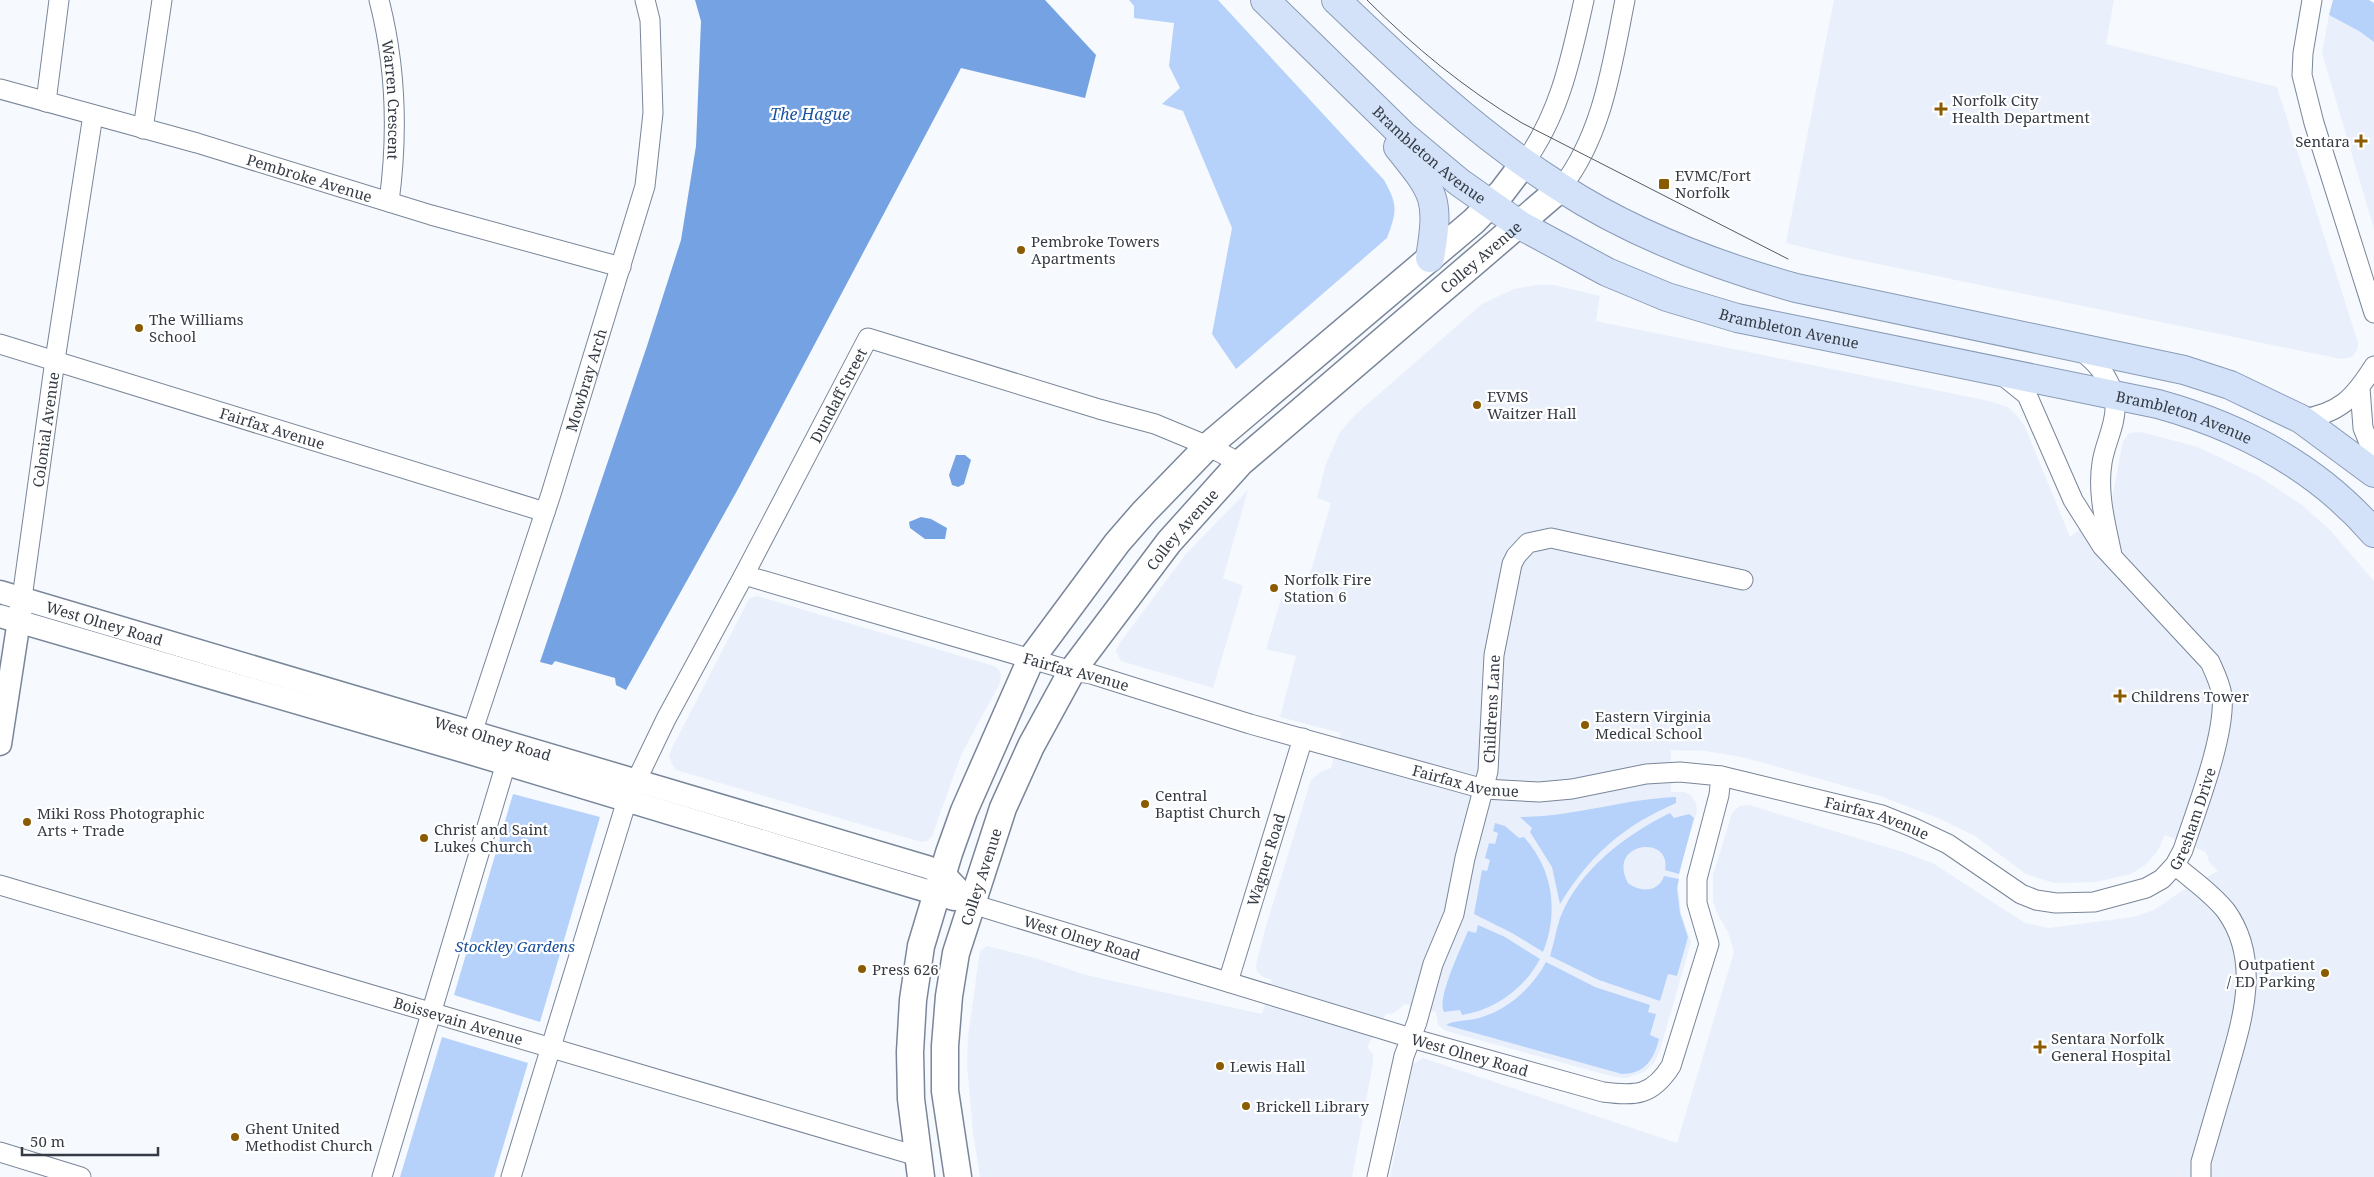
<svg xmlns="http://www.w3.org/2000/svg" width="2374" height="1177" viewBox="0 0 2374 1177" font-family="'Noto Serif',serif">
	<rect width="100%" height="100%" fill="#f6f9fd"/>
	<path fill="#e9f0fc" d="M 1834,0 L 2114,0 L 2106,44 L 2277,87 L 2358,343 L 2357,350 L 2352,357 L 2341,359 L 1839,256 L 1786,243 Z
		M 2329,15 L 2360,31 L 2374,42 L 2374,229 L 2322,53 Z
		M 1536,285 L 1554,285 L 1600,296 L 1596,321 L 1989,401 L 2008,407 L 2018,417 L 2025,427 L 2070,537 L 2111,504 L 2123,441 L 2129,433 L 2141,432 L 2198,447 L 2258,476 L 2302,505 L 2330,530 L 2374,581 L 2374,1177 L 1390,1177 L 1413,1064 L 1423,1058 L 1677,1143 L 1734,952 L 1728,932 L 1717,913 L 1713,901 L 1713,875 L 1732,813 L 1739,806 L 1749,805 L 1906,853 L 1934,864 L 2025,923 L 2049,928 L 2133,917 L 2154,910 L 2180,892 L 2218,871 L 2209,862 L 2206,852 L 2165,835 L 2157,852 L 2145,865 L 2131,874 L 2096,882 L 2054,883 L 2026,874 L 1975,836 L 1938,818 L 1880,796 L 1746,758 L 1706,751 L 1671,750 L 1671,792 L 1684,792 L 1691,795 L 1696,803 L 1697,811 L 1682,859 L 1678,882 L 1681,913 L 1691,942 L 1660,1050 L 1654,1063 L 1644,1072 L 1626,1078 L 1615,1077 L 1446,1031 L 1438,1025 L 1436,1012 L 1405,1004 L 1394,1013 L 1386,1014 L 1367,1047 L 1373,1054 L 1373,1063 L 1352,1177 L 980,1177 L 973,1133 L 967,1065 L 968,1037 L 980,951 L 987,946 L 1035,958 L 1086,975 L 1262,1014 L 1272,980 L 1263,977 L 1257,971 L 1256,965 L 1266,926 L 1311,780 L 1320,772 L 1331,768 L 1341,733 L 1280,717 L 1296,656 L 1266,649 L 1282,596 L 1302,601 L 1331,503 L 1317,498 L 1326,464 L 1340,432 L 1355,415 L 1482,304 L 1514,289 Z
		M 1248,490 L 1223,578 L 1243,586 L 1213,688 L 1121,661 L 1116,651 L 1119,644 L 1186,554 Z
		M 757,596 L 994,666 L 999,670 L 1001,675 L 1000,683 L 962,753 L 932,836 L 927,841 L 921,842 L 676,770 L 672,764 L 669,756 L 672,748 L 747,603 L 750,598 Z"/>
	<path fill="#b6d2fb" d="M 1129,0 L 1218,0 L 1384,180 C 1398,205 1397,211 1387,238 L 1236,369 L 1212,334 L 1232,228 L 1183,111 L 1162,104 L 1180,88 L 1169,66 L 1174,23 L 1134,18 L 1134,6 Z
		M 2333,0 L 2369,0 L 2374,3 L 2374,42 L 2359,31 L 2329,15 Z
		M 513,794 L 600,817 L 540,1022 L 454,995 Z
		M 1676,797 L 1676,803 C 1623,826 1590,855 1560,904 L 1552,867 L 1530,832 L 1532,828 L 1520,817 C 1573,817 1623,799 1676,797 Z
		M 1670,813 L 1674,818 L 1689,814 L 1694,818 L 1679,874 L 1665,870 C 1672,834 1606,842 1628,883 C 1640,893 1659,892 1664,876 L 1679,879 L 1677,888 L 1680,913 L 1688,937 L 1677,976 L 1668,974 L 1660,1001 L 1599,980 L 1550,956 C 1554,943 1556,930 1560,918 C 1579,870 1625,835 1670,813 Z
		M 1495,823 L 1505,826 L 1519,838 L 1524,837 C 1553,869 1559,912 1543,952 L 1512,933 L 1474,914 L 1482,870 L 1487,871 L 1490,860 L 1485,858 L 1489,843 L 1495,844 L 1498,833 L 1493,831 Z
		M 1478,925 L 1505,937 L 1540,959 C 1524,989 1495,1010 1462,1015 L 1460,1010 L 1444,1012 C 1436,999 1462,946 1468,931 L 1476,933 Z
		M 1546,962 L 1595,987 L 1650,1005 L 1648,1012 L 1656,1014 L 1650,1035 L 1659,1039 C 1654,1059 1645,1074 1622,1074 L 1446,1025 C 1453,1020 1469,1021 1479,1018 C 1508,1010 1532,988 1546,962 Z
		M 442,1037 L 528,1063 L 494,1177 L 400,1177 Z"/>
	<path fill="#75a2e2" d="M 695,0 L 1045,0 L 1096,55 L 1085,98 L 961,68 L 738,489 L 626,690 L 616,685 L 615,678 L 555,661 L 552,665 L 540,662 L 647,346 L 681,240 L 696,146 L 701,21 Z
		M 956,455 L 965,455 L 971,460 L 964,484 L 958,487 L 952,485 L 949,475 Z
		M 921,517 L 931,519 L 947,528 L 945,539 L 925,539 L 910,528 L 909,522 Z"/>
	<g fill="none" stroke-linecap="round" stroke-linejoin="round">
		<defs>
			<g id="minor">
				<path id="s1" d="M 379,0 C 396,66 398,135 389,202"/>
				<path d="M 2312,0 L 2303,53 L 2302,75 L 2314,123 L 2374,313"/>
				<path id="s2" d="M 0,89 L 197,143 L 431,215 L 621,267"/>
				<path d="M 46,102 L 59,0"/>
				<path d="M 143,129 L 162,0"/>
				<path d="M 1524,163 C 1560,114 1571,58 1584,0"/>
				<path d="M 1561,188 C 1603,134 1612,65 1625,0"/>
				<path id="s3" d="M 0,344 L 545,512"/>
				<path d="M 2080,350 C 2099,364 2114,383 2115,407 C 2116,424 2104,446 2102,463 C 2097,494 2106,525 2112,555"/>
				<path d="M 2360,388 L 2363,428 L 2374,455"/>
				<path d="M 2301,419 C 2339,414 2354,398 2374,366"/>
				<path id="s4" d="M 744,575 L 1072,671 L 1091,674 L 1250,724 L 1484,789 L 1539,792 L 1572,789 L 1646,774 L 1680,772 L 1721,776 L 1746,782 L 1882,815 L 1912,827 L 1948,844 L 2021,894 L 2036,900 L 2056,903 L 2094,902 L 2146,888 L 2162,879 L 2175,865 L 2183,850 C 2196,810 2226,735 2222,695 C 2220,683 2215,673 2210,662 L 2102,546 L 2073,500 L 2027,395 L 2001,374"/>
				<path id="s5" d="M 22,598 L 55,360 L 93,115"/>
				<path id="s6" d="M 470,746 L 472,733 L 551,494 L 645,186 L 653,113 L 650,20 L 645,0"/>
				<path d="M 2175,865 C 2192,880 2212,893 2226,911 C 2262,961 2242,1021 2227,1073 C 2218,1103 2210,1132 2201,1162 L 2201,1177"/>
				<path id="s7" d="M 0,885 L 917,1156"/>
				<path id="s8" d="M 972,904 L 1411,1038 L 1603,1092 C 1636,1096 1652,1096 1671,1066 L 1709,944 L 1697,903 L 1697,879 L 1719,795 L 1721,776"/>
				<path id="s9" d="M 1228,982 L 1303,738"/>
				<path d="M 0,1152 L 81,1177"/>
				<path d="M 382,1177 L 510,750"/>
				<path id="s10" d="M 511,1177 L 627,800 L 666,719 L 744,575 L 868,338 L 1099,409 L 1155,424 L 1208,446 L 1240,463"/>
				<path id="s11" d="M 1377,1177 L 1404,1056 L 1417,1022 L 1433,964 L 1454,914 L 1465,858 L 1488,771 L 1494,655 L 1512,564 L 1516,556 L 1528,543 L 1551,538 L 1743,580"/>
			</g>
			<g id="tertiary">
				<path id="s12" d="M 0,592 L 927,867 L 943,873 L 972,904"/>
				<path d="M 0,616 L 470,753 L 954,899"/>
				<path d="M 0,744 L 21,607"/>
			</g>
			<g id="secondary">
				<path d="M 921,1177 L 911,1099 L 910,1052 L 913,1000 L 921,946 L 949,853 L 964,811 L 1031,659 L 1117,543 L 1144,512 L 1208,446 L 1474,221 L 1502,192 L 1524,163"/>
				<path id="s13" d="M 958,1177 L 945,1091 L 945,1046 L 949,996 L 956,953 L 1003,808 L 1031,746 L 1072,671 L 1169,542 L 1240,463 L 1561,188"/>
			</g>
			<g id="primary">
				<path id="s14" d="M 1265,0 L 1404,136 L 1459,182 L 1520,225 L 1607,272 L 1667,297 L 1737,318 L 2158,404 C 2241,427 2317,467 2374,533"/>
				<path d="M 1336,0 C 1406,67 1478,135 1560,187 C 1632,234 1714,265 1796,288 L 2184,370 L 2230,385 L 2301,419 L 2374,473"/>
				<path d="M 1398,147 C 1435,193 1440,198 1430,258"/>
			</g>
		</defs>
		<use href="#minor" stroke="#798699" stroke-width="21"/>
		<use href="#tertiary" stroke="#798699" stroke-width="25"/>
		<use href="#secondary" stroke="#798699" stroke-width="29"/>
		<use href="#primary" stroke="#899bb6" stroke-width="30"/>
		<use href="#minor" stroke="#fff" stroke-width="19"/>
		<use href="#tertiary" stroke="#fff" stroke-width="22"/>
		<use href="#secondary" stroke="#fff" stroke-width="26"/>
		<use href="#primary" stroke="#d3e2f8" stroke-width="28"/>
		<path stroke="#555b63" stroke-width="1" d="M 1367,0 C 1414,47 1464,88 1522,123 L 1788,259"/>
	</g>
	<g fill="#8a5b01" stroke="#fff" stroke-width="2">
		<path d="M1938.5 101.5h5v5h5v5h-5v5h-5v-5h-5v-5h5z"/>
		<path d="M2358.5 133.5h5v5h5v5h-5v5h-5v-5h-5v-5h5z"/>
		<rect x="1658" y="178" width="12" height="12" rx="2.5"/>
		<circle cx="1021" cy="250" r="5"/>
		<circle cx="139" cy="328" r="5"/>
		<circle cx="1477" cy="405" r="5"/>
		<circle cx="1274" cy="588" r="5"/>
		<path d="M2117.5 688.5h5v5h5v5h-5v5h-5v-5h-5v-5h5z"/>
		<circle cx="1585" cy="725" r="5"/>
		<circle cx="1145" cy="804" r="5"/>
		<circle cx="27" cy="822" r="5"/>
		<circle cx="424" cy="838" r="5"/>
		<circle cx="862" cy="969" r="5"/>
		<circle cx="2325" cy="973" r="5"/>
		<path d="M2037.5 1039.5h5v5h5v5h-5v5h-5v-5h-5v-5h5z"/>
		<circle cx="1220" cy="1066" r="5"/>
		<circle cx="1246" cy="1106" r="5"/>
		<circle cx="235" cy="1137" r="5"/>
	</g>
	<g text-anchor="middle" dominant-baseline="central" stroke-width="4.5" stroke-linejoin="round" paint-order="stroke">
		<g font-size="15" fill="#353b44" stroke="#fff" text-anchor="start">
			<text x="1952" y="100">Norfolk City<tspan x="1952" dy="17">Health Department</tspan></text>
			<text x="2350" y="141" text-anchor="end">Sentara</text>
			<text x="1675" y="175">EVMC/Fort<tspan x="1675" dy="17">Norfolk</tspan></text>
			<text x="1031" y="241">Pembroke Towers<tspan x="1031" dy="17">Apartments</tspan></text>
			<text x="149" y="319">The Williams<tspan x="149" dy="17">School</tspan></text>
			<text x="1487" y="396">EVMS<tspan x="1487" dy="17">Waitzer Hall</tspan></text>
			<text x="1284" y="579">Norfolk Fire<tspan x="1284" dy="17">Station 6</tspan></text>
			<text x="2131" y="696">Childrens Tower</text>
			<text x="1595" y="716">Eastern Virginia<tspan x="1595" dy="17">Medical School</tspan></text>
			<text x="1155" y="795">Central<tspan x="1155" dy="17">Baptist Church</tspan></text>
			<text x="37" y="813">Miki Ross Photographic<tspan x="37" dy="17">Arts + Trade</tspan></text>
			<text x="434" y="829">Christ and Saint<tspan x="434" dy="17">Lukes Church</tspan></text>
			<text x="2315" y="964" text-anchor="end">Outpatient<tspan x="2315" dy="17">/ ED Parking</tspan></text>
			<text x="872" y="969">Press 626</text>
			<text x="2051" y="1038">Sentara Norfolk<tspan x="2051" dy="17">General Hospital</tspan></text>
			<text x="1230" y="1066">Lewis Hall</text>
			<text x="1256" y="1106">Brickell Library</text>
			<text x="245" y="1128">Ghent United<tspan x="245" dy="17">Methodist Church</tspan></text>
		</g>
		<g font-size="15" fill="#353b44" stroke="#fff">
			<text stroke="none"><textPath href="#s1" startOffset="101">Warren Crescent</textPath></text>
			<text stroke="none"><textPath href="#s14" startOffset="226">Brambleton Avenue</textPath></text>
			<text stroke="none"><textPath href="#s2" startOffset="322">Pembroke Avenue</textPath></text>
			<text stroke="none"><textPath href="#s13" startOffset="1116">Colley Avenue</textPath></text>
			<text stroke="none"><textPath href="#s14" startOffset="631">Brambleton Avenue</textPath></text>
			<text stroke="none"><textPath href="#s6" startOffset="384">Mowbray Arch</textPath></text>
			<text stroke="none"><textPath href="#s10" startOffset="851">Dundaff Street</textPath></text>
			<text stroke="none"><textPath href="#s14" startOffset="1036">Brambleton Avenue</textPath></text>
			<text stroke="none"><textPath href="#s3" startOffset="285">Fairfax Avenue</textPath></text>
			<text stroke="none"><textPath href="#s5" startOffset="170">Colonial Avenue</textPath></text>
			<text stroke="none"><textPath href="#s13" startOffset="711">Colley Avenue</textPath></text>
			<text stroke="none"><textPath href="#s12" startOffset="109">West Olney Road</textPath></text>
			<text stroke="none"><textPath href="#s4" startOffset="346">Fairfax Avenue</textPath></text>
			<text stroke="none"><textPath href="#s11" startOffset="484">Childrens Lane</textPath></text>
			<text stroke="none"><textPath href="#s12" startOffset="514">West Olney Road</textPath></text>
			<text stroke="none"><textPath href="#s4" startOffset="751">Fairfax Avenue</textPath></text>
			<text stroke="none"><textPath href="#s4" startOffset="1551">Gresham Drive</textPath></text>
			<text stroke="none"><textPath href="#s4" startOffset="1171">Fairfax Avenue</textPath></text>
			<text stroke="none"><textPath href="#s9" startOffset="128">Wagner Road</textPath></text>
			<text stroke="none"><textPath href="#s13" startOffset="306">Colley Avenue</textPath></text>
			<text stroke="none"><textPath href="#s8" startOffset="115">West Olney Road</textPath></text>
			<text stroke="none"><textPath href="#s7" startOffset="478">Boissevain Avenue</textPath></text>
			<text stroke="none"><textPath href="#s8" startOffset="520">West Olney Road</textPath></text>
		</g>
		<g font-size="15" font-style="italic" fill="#154d98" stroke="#fff">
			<text x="515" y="946">Stockley Gardens</text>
		</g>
		<g font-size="16" font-style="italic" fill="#1a529e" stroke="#fff">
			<text x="810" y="114">The Hague</text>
		</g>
	</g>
	<path d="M22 1147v8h136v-8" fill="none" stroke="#353b44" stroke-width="2.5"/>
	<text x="30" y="1147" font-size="15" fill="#353b44" stroke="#ffffff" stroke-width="4" paint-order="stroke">50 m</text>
</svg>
